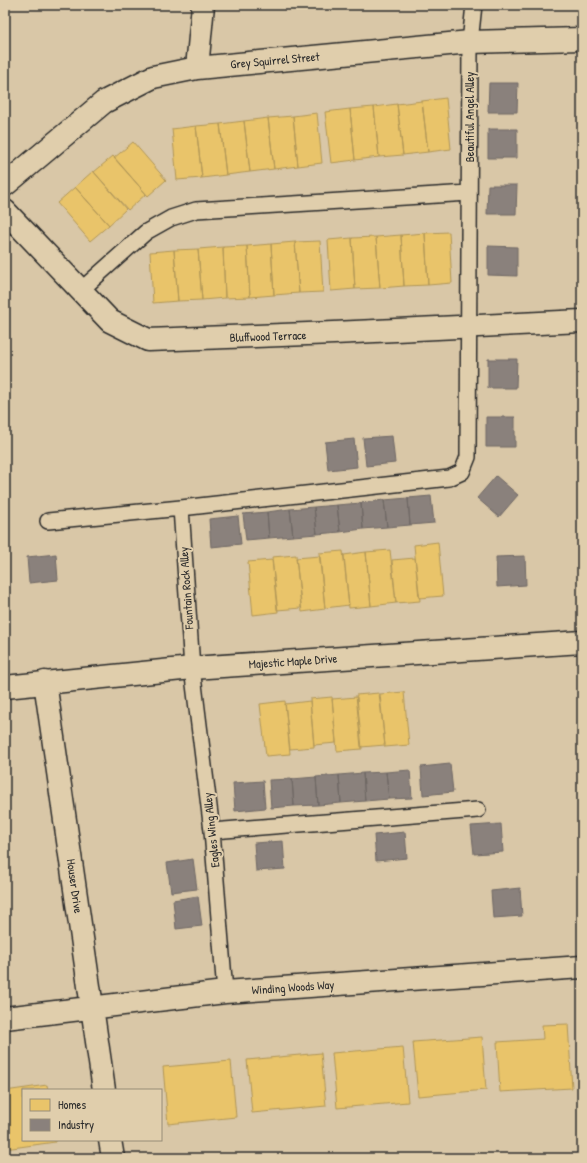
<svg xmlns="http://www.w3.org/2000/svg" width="587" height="1163" viewBox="0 0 587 1163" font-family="'Patrick Hand',sans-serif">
	<rect width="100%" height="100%" fill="#d9c7a7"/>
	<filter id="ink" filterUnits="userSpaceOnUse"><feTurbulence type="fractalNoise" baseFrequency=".025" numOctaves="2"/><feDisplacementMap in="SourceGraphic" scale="8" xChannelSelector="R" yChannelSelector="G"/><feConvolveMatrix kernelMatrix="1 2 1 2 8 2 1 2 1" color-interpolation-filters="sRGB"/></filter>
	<g filter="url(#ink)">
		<path fill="#e9c46a" stroke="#b09657" d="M 446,98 L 451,149 L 428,152 L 422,101 Z
			M 422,101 L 428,152 L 403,155 L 397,104 Z
			M 397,104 L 403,155 L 379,157 L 374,107 Z
			M 374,107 L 379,157 L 355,160 L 350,109 Z
			M 350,109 L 355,160 L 331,163 L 325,112 Z
			M 317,113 L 322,163 L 298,166 L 293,116 Z
			M 293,116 L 298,166 L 274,169 L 268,118 Z
			M 268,118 L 274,169 L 250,172 L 244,121 Z
			M 244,121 L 250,172 L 226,175 L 220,124 Z
			M 220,124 L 226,175 L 202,178 L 196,126 Z
			M 196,126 L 202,178 L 177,180 L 172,129 Z
			M 133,142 L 166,180 L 148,196 L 114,158 Z
			M 113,156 L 146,194 L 128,210 L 94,172 Z
			M 93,171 L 126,209 L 109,225 L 75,187 Z
			M 75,187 L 109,225 L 90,241 L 57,203 Z
			M 449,232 L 452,283 L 428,285 L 425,233 Z
			M 425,233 L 428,285 L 404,286 L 401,235 Z
			M 401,235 L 404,286 L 380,288 L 376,237 Z
			M 376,237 L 380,288 L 355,289 L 352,238 Z
			M 352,238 L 355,289 L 331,291 L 328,240 Z
			M 320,241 L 323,292 L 299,293 L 295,242 Z
			M 295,242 L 299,293 L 274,295 L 271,244 Z
			M 271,244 L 274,295 L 250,297 L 247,246 Z
			M 247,246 L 250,297 L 225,298 L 223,247 Z
			M 223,247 L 225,298 L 202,300 L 198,249 Z
			M 198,249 L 202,300 L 178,301 L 174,250 Z
			M 174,250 L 178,301 L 153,303 L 150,252 Z
			M 438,542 L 443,596 L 419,598 L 414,545 Z
			M 390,550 L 396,603 L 371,606 L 366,552 Z
			M 343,551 L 349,605 L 325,608 L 319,553 Z
			M 366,552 L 371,606 L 349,608 L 344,555 Z
			M 296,555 L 301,608 L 277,610 L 272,557 Z
			M 320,556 L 325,609 L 302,612 L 296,558 Z
			M 415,558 L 420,601 L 396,603 L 392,560 Z
			M 272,560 L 278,612 L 253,615 L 248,562 Z
			M 404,692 L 409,745 L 385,747 L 380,694 Z
			M 379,693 L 385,745 L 361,747 L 356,695 Z
			M 332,697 L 336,743 L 314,745 L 310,699 Z
			M 357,697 L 362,749 L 337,751 L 332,699 Z
			M 285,701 L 290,754 L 266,756 L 260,704 Z
			M 310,701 L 314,747 L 290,749 L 285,704 Z
			M 568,1024 L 572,1088 L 500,1092 L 497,1042 L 543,1039 L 542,1025 Z
			M 482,1037 L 486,1090 L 418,1096 L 413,1042 Z
			M 403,1047 L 408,1102 L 337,1108 L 332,1053 Z
			M 321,1053 L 326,1106 L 252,1113 L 247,1060 Z
			M 231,1061 L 236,1117 L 168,1124 L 163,1067 Z
			M 47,1085 L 48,1090 L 23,1090 L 23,1140 L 55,1140 L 55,1142 L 5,1149 L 5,1091 Z"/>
		<path fill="#8a817c" stroke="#6e6764" d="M 489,83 L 518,83 L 517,112 L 488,112 Z
			M 488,129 L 517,129 L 517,158 L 488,158 Z
			M 488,185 L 517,185 L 516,214 L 487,214 Z
			M 488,246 L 517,247 L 517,276 L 488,275 Z
			M 488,359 L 517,359 L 516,388 L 488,388 Z
			M 486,417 L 515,417 L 515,447 L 486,447 Z
			M 392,436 L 395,463 L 366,466 L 363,438 Z
			M 354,439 L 357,467 L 328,470 L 325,442 Z
			M 496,476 L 518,495 L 499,517 L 477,498 Z
			M 431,496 L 434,523 L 410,525 L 408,498 Z
			M 408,498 L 410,525 L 387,527 L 384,500 Z
			M 384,500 L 387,527 L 363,529 L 361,503 Z
			M 361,503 L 363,529 L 340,532 L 337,505 Z
			M 337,505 L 340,532 L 317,534 L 314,507 Z
			M 314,507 L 317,534 L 293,536 L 290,509 Z
			M 290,509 L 293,536 L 269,538 L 267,512 Z
			M 267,512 L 269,538 L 246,540 L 243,514 Z
			M 238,516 L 241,544 L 211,547 L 209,519 Z
			M 56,554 L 58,580 L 29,583 L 27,557 Z
			M 525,556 L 526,585 L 497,587 L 496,557 Z
			M 450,764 L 453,792 L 423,795 L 421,767 Z
			M 410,770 L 412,798 L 389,799 L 386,772 Z
			M 386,772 L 389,799 L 365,801 L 363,773 Z
			M 363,773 L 365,801 L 341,803 L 339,775 Z
			M 339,775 L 341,803 L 318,805 L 316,777 Z
			M 316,777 L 318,805 L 294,806 L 292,779 Z
			M 292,779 L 294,806 L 271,808 L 269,780 Z
			M 263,781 L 265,808 L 235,811 L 233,783 Z
			M 501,824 L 503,852 L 474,854 L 471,826 Z
			M 405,832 L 407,858 L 376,861 L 374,835 Z
			M 283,841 L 285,869 L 256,871 L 254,843 Z
			M 193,859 L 197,889 L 171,892 L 167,863 Z
			M 520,888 L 522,916 L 493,918 L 491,891 Z
			M 198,896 L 202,926 L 176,929 L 173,900 Z"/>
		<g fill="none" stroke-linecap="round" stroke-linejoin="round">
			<defs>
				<path id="lane" d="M 81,290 L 146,232 L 171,218 L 196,210 L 469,193
					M 181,508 L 192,668 L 212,831 L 225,992
					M 48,521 L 181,508 L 449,478 L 462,472 L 468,457 L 470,42 L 474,5
					M 212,831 L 478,810"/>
				<path id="street" d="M 197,68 L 203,5
					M 5,185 L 104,102 L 153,77 L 197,68 L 470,42 L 582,39
					M 5,211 L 110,321 L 148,340 L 334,333 L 582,321
					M 45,682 L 104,1090
					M 5,687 L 192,668 L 582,642
					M 5,1018 L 225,992 L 582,967
					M 110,1140 L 113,1158"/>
			</defs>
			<use href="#lane" stroke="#2b2b2b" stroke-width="18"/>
			<use href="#street" stroke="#2b2b2b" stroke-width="25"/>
			<use href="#lane" stroke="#e0ceac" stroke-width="15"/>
			<use href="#street" stroke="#e0ceac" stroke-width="22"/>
		</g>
	</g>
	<g text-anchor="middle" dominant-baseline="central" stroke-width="4" stroke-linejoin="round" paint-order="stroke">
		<g font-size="12" fill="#2b2b2b" stroke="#e0ceac">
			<text transform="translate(275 60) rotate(-5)">Grey Squirrel Street</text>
			<text transform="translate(469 117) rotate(-90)">Beautiful Angel Alley</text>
			<text transform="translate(268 336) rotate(-2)">Bluffwood Terrace</text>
			<text transform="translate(186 588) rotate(-94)">Fountain Rock Alley</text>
			<text transform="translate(293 661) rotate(-4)">Majestic Maple Drive</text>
			<text transform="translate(211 830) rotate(-96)">Eagles Wing Alley</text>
			<text transform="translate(75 886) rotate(82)">Houser Drive</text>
			<text transform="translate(293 987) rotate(-4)">Winding Woods Way</text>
		</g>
	</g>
	<rect width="587" height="1163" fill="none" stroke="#e0ceac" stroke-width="20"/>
	<rect x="10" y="10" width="567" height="1143" fill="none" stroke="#2b2b2b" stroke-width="1.5" filter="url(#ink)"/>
	<rect x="22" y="1089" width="140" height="52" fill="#e0ceac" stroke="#988d78"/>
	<rect x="30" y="1099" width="20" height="12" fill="#e9c46a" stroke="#988d78"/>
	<text x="58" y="1109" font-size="12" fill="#2b2b2b">Homes</text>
	<rect x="30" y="1119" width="20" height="12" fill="#8a817c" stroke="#988d78"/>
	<text x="58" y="1129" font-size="12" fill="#2b2b2b">Industry</text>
</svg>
